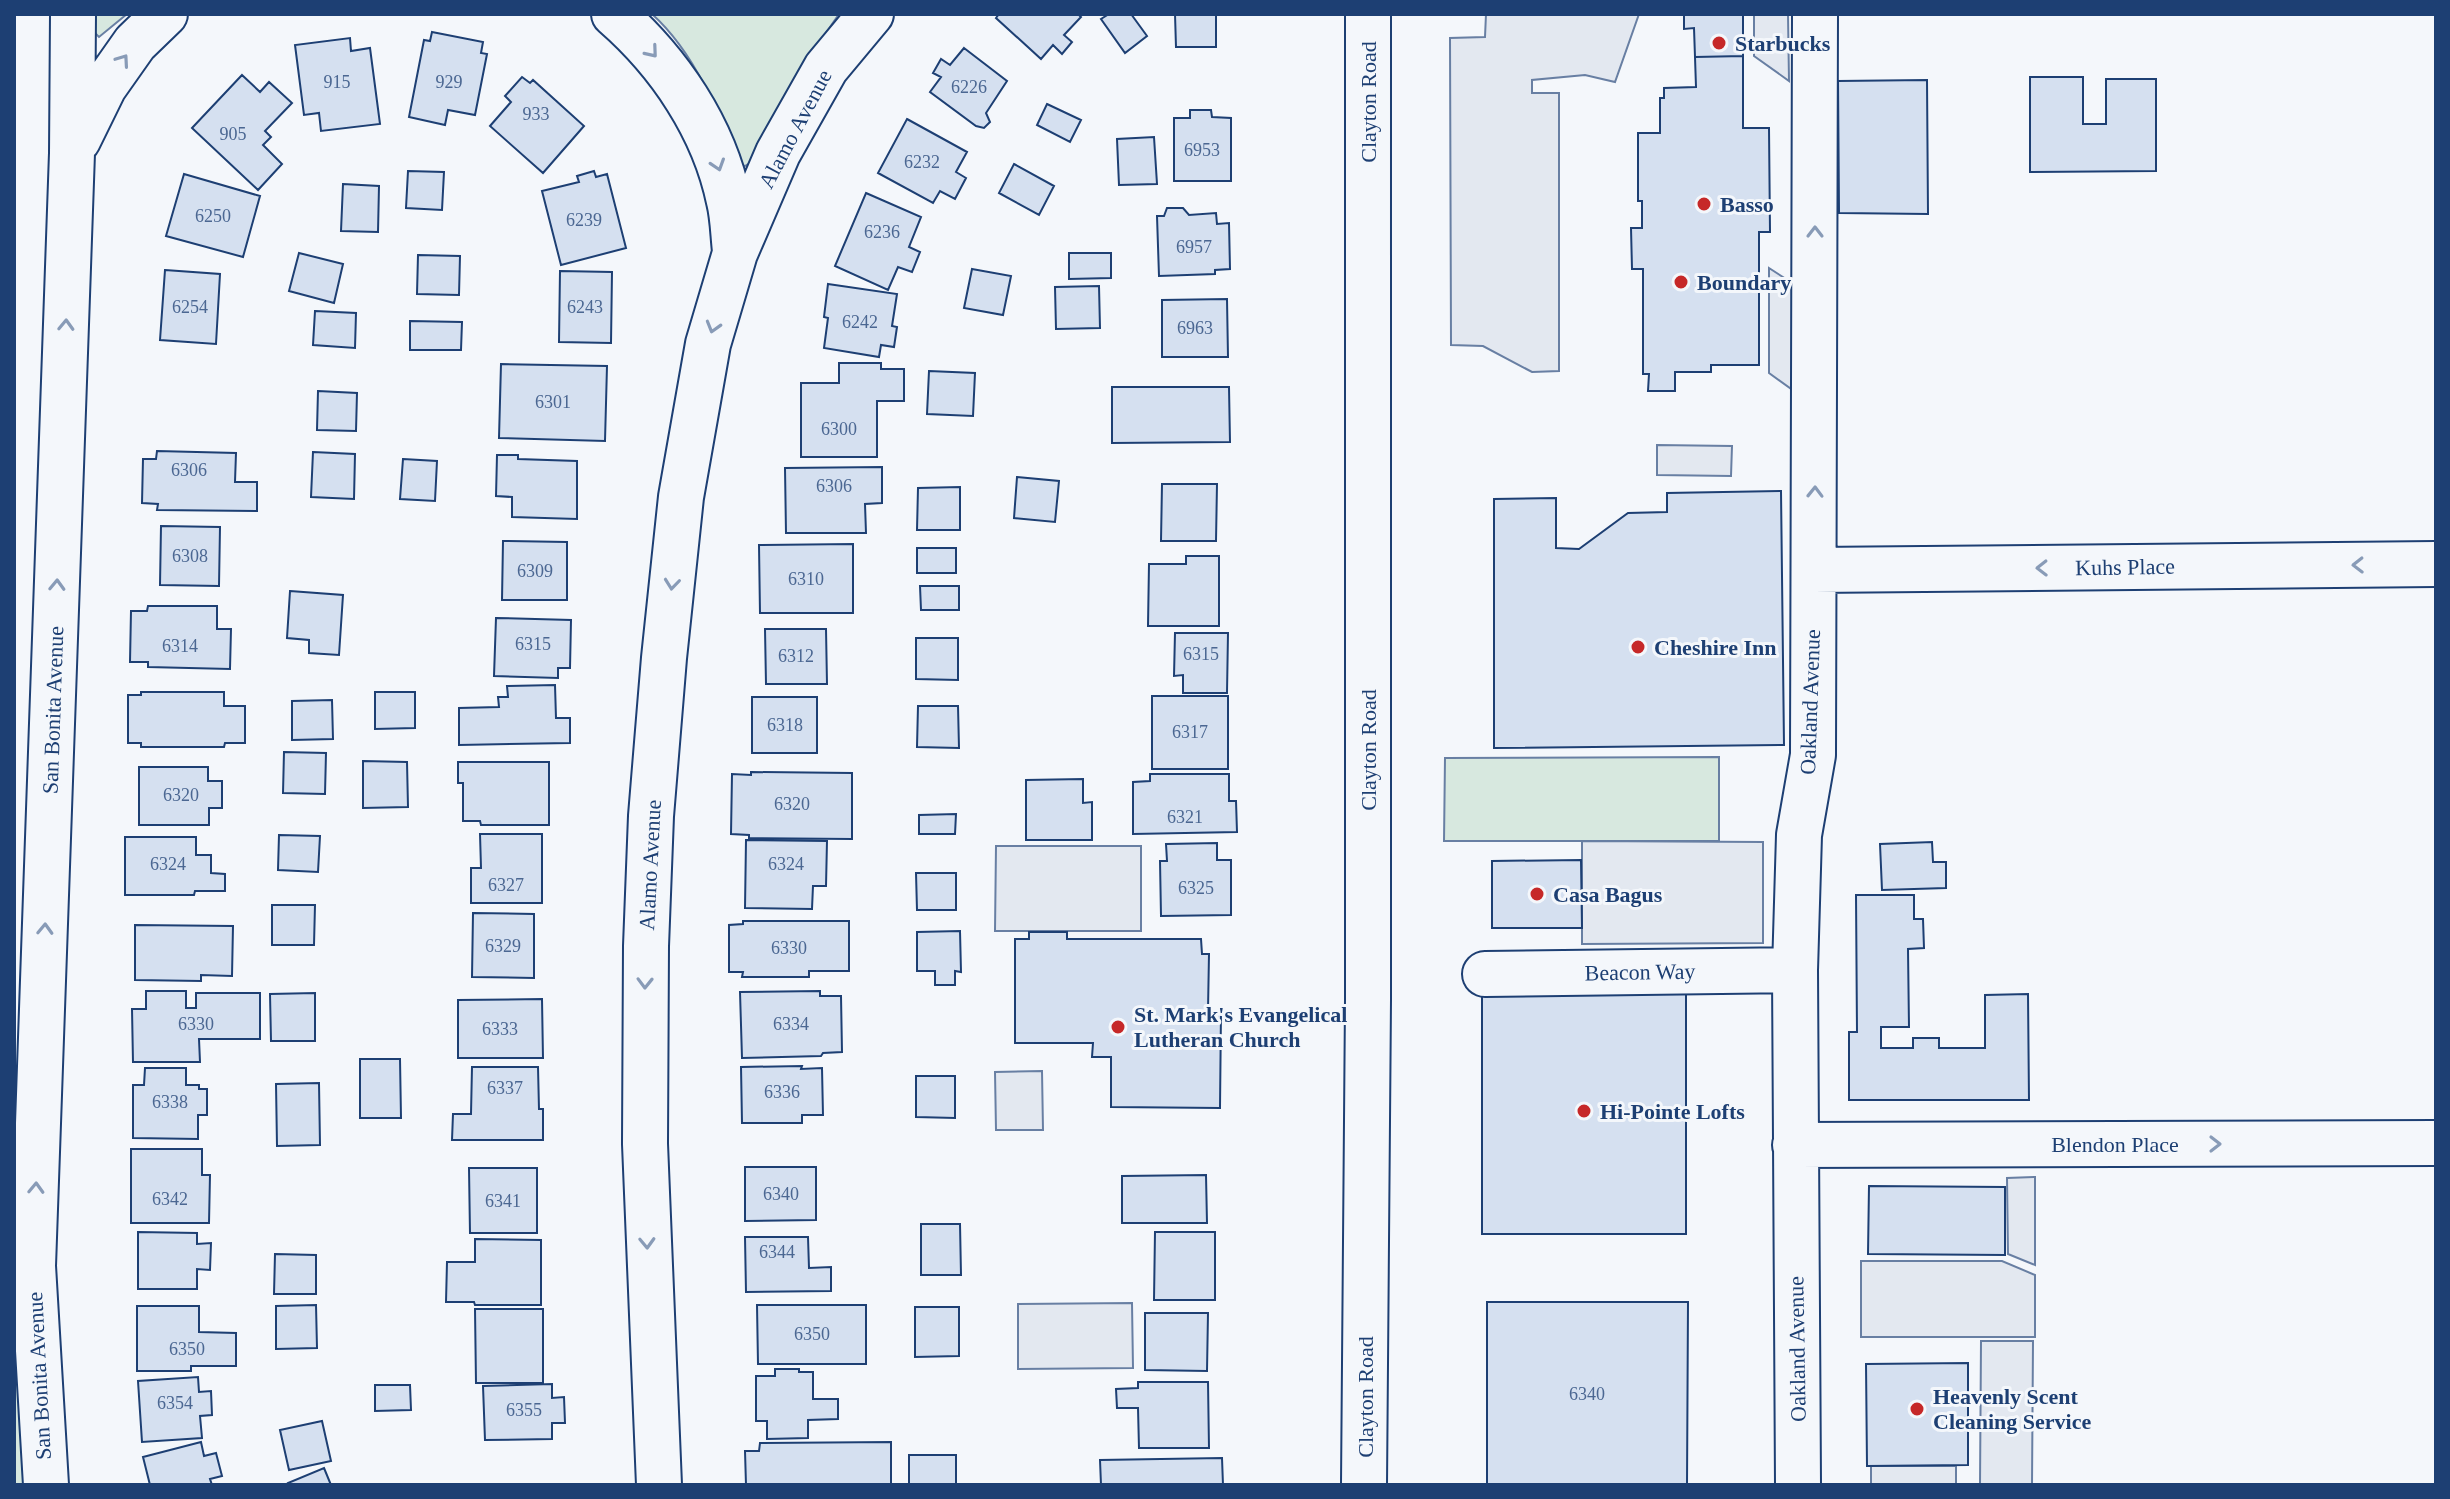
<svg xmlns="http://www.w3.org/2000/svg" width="2450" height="1499" viewBox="0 0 2450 1499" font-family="'Times New Roman',serif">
	<rect width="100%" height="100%" fill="#f4f7fb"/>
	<path fill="#d7e8df" stroke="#687fa3" stroke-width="2" d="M 94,14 L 127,14 L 99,37 L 93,31 Z
		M 652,14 L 839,14 L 819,43 L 753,161 L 745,166 L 737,164 C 718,111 695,53 652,14 Z
		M 1719,757 L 1719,841 L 1444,841 L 1445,758 Z
		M 25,1311 L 30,1485 L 14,1485 L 14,1341 Z"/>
	<path fill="#e3e8f0" stroke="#687fa3" stroke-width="2" d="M 1486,14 L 1639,14 L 1615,82 L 1585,75 L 1532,80 L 1532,93 L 1559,93 L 1559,371 L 1532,372 L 1483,346 L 1451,345 L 1450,38 L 1485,37 Z
		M 1754,14 L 1788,14 L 1789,81 L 1754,56 Z
		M 1769,268 L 1803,290 L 1801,396 L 1769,373 Z
		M 1657,445 L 1732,446 L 1731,476 L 1657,475 Z
		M 1582,841 L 1763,842 L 1763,943 L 1582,944 Z
		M 996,846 L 1141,846 L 1141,931 L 995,931 Z
		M 1042,1071 L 1043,1130 L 996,1130 L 995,1072 Z
		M 2035,1177 L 2035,1265 L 2008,1254 L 2007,1178 Z
		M 1861,1261 L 2002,1261 L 2035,1275 L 2035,1337 L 1861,1337 Z
		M 1132,1303 L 1133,1368 L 1018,1369 L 1018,1304 Z
		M 1981,1341 L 2033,1341 L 2032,1485 L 1980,1485 Z
		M 1871,1466 L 1956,1466 L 1956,1485 L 1871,1485 Z"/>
	<path fill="#d5e0f0" stroke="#1d3f73" stroke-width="2" d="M 999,14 L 1078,14 L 1081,17 L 1064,35 L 1072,42 L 1062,54 L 1053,45 L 1041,59 L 996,18 Z
		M 1109,14 L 1131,14 L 1147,36 L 1125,53 L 1101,19 Z
		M 1175,14 L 1216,14 L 1216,47 L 1176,47 Z
		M 1684,14 L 1743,14 L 1743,56 L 1695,57 L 1694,28 L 1684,29 Z
		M 432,32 L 483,42 L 481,53 L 487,54 L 475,115 L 448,110 L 445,125 L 409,117 L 424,40 L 430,41 Z
		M 350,38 L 351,51 L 370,48 L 380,124 L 321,131 L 319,113 L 304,115 L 295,45 Z
		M 964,48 L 1007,81 L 986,113 L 990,122 L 984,128 L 976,126 L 930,92 L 941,77 L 933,73 L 941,59 L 950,65 Z
		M 1743,56 L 1743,128 L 1769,128 L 1770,232 L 1759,232 L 1759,365 L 1711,365 L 1711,372 L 1675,372 L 1675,391 L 1648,391 L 1649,374 L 1643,374 L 1643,269 L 1632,269 L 1631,228 L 1642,228 L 1642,201 L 1638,201 L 1638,133 L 1660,133 L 1660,98 L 1664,98 L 1664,88 L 1696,87 L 1695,57 Z
		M 242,75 L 260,92 L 269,82 L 292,103 L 265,131 L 271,137 L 263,145 L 282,164 L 258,190 L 192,128 Z
		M 522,77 L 530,83 L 533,80 L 584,126 L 543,173 L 490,126 L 511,102 L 505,96 Z
		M 2030,77 L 2083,77 L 2083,124 L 2106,124 L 2106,79 L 2156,79 L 2156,171 L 2030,172 Z
		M 1927,80 L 1928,214 L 1839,213 L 1838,81 Z
		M 1047,104 L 1081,120 L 1070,142 L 1037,125 Z
		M 1190,110 L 1211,110 L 1212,117 L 1231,118 L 1231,181 L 1174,181 L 1174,118 L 1190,118 Z
		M 907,119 L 967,152 L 956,172 L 966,178 L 955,199 L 940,191 L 933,203 L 878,173 Z
		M 1154,137 L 1157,184 L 1119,185 L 1117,139 Z
		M 1014,164 L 1054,186 L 1039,215 L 999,193 Z
		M 408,171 L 444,172 L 442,210 L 406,208 Z
		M 594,171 L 596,177 L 607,174 L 626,248 L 561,265 L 542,191 L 579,182 L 577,176 Z
		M 184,174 L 260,196 L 243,257 L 166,236 Z
		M 343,184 L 379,186 L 378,232 L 341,231 Z
		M 866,193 L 921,217 L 909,247 L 920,252 L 912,272 L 898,267 L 888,290 L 835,266 Z
		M 1167,208 L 1183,208 L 1189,215 L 1216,213 L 1217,224 L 1229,223 L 1230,269 L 1215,270 L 1215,274 L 1159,276 L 1157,216 L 1164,216 Z
		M 299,253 L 343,264 L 334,303 L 289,291 Z
		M 1069,253 L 1111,253 L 1111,278 L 1069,279 Z
		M 418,255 L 460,256 L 459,295 L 417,294 Z
		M 972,269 L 1011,276 L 1003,315 L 964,308 Z
		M 165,270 L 220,274 L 216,344 L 160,340 Z
		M 560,271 L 612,272 L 611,343 L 559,342 Z
		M 828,284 L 897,294 L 892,326 L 897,327 L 894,347 L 881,345 L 879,357 L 824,348 L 828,318 L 824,317 Z
		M 1099,286 L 1100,328 L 1056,329 L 1055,287 Z
		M 1227,299 L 1228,357 L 1162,357 L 1162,300 Z
		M 315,311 L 356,313 L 355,348 L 313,345 Z
		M 410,321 L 462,322 L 461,350 L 410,350 Z
		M 839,363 L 881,363 L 881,369 L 904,369 L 904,401 L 877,401 L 877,457 L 801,457 L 801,383 L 839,383 Z
		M 501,364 L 607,366 L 605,441 L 499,438 Z
		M 929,371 L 975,373 L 973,416 L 927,414 Z
		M 1112,387 L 1229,387 L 1230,442 L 1112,443 Z
		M 318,391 L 357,393 L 356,431 L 317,430 Z
		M 157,451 L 236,453 L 235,482 L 257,482 L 257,511 L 157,510 L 158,504 L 142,503 L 143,459 L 156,459 Z
		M 313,452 L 355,454 L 354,499 L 311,497 Z
		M 497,455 L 518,455 L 518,459 L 577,461 L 577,519 L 512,517 L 512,497 L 496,496 Z
		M 403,459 L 437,461 L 435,501 L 400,499 Z
		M 882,467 L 882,503 L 865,504 L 866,533 L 786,533 L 785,468 Z
		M 1017,477 L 1059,481 L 1055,522 L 1014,518 Z
		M 1162,484 L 1217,484 L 1216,541 L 1161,541 Z
		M 960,487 L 960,530 L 917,530 L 918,488 Z
		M 1781,491 L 1784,745 L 1494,748 L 1494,499 L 1556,498 L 1556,548 L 1579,549 L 1628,513 L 1667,512 L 1667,493 Z
		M 161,526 L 220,527 L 219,586 L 160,585 Z
		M 503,541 L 567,542 L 567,600 L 502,600 Z
		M 853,544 L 853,613 L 760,613 L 759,545 Z
		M 917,548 L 956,548 L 956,573 L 917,573 Z
		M 1186,556 L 1219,556 L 1219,626 L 1148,626 L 1149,564 L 1186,564 Z
		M 920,586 L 959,586 L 959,610 L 921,610 Z
		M 290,591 L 343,595 L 339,655 L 309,653 L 309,640 L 287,638 Z
		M 148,606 L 217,606 L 217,629 L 231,629 L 230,669 L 148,667 L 148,662 L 130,662 L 131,611 L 147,611 Z
		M 496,618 L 571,620 L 570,668 L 558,668 L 558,678 L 494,676 Z
		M 765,629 L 826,629 L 827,684 L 766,684 Z
		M 1175,633 L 1228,633 L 1227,693 L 1183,693 L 1183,675 L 1174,676 Z
		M 916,638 L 958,638 L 958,680 L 916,679 Z
		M 555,685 L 556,718 L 570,718 L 570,743 L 459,745 L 459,708 L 499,707 L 498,697 L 508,697 L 507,686 Z
		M 141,692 L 224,692 L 224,706 L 245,706 L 245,743 L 225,743 L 224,747 L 141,747 L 141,743 L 128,743 L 128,695 L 141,695 Z
		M 375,692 L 415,692 L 415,728 L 375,729 Z
		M 1152,696 L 1228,696 L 1228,769 L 1152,769 Z
		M 752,697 L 817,697 L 817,753 L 752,753 Z
		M 332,700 L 333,739 L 292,740 L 292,701 Z
		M 918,706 L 958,706 L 959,748 L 917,747 Z
		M 284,752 L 326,753 L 325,794 L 283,793 Z
		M 363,761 L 407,762 L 408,807 L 363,808 Z
		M 458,762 L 549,762 L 549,825 L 481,825 L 480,821 L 463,821 L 463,783 L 458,783 Z
		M 139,767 L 208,767 L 208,781 L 222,781 L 222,808 L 209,808 L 209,825 L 139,825 Z
		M 751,772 L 852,773 L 852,839 L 749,838 L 749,835 L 731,834 L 732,774 L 751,775 Z
		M 1150,774 L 1229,774 L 1229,801 L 1236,801 L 1237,832 L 1133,834 L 1133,782 L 1150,781 Z
		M 1083,779 L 1083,803 L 1092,802 L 1092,840 L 1026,840 L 1026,780 Z
		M 956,814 L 955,834 L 919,834 L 919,815 Z
		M 480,834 L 542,834 L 542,903 L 471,903 L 471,868 L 481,868 Z
		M 279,835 L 320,836 L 318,872 L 278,870 Z
		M 125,837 L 196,837 L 196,855 L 211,855 L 211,873 L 225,874 L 225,891 L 195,891 L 194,895 L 125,895 Z
		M 746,840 L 827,841 L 826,886 L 813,886 L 812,909 L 745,908 Z
		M 1932,842 L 1933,862 L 1946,862 L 1946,888 L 1882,890 L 1880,844 Z
		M 1217,843 L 1217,860 L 1231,860 L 1231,915 L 1161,916 L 1160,861 L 1167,861 L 1166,844 Z
		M 1581,860 L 1582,928 L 1492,928 L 1492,861 Z
		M 916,873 L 956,873 L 956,910 L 917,910 Z
		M 1856,895 L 1914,895 L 1914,919 L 1923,919 L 1924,948 L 1908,949 L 1909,1027 L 1881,1027 L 1881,1048 L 1913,1048 L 1913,1038 L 1939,1038 L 1939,1048 L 1985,1048 L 1985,995 L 2028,994 L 2029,1100 L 1849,1100 L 1849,1032 L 1857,1032 Z
		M 272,905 L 315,905 L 314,945 L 272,945 Z
		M 473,913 L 534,914 L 534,978 L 472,977 Z
		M 743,921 L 849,921 L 849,971 L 809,971 L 809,977 L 742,977 L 743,972 L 729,972 L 729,925 L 743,924 Z
		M 135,925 L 233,926 L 232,976 L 201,975 L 201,981 L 135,980 Z
		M 960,931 L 961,972 L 955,971 L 955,985 L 935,985 L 935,971 L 917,971 L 917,932 Z
		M 1029,932 L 1067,932 L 1067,939 L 1201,939 L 1202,954 L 1209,954 L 1208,1011 L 1221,1011 L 1220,1108 L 1111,1107 L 1111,1057 L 1092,1057 L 1093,1043 L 1015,1043 L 1015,939 L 1029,939 Z
		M 1482,988 L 1686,988 L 1686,1234 L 1482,1234 Z
		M 146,991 L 186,991 L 186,1008 L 196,1008 L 196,993 L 260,993 L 260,1039 L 199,1039 L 200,1062 L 133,1062 L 132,1009 L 146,1009 Z
		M 820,991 L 820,996 L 841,996 L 842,1052 L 823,1053 L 821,1056 L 742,1058 L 740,992 Z
		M 315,993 L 315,1041 L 271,1041 L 270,994 Z
		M 542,999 L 543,1058 L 458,1058 L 458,1000 Z
		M 360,1059 L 400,1059 L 401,1118 L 360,1118 Z
		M 802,1066 L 801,1069 L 822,1068 L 823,1115 L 802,1115 L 802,1123 L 742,1123 L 741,1067 Z
		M 472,1067 L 538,1067 L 539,1109 L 543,1109 L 543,1140 L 452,1140 L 453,1114 L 471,1114 Z
		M 145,1068 L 186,1068 L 186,1085 L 199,1085 L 199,1089 L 207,1089 L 207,1115 L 198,1115 L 198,1139 L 133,1138 L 133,1085 L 144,1085 Z
		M 916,1076 L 955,1076 L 955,1118 L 916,1117 Z
		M 319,1083 L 320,1145 L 277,1146 L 276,1084 Z
		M 131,1149 L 202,1149 L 202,1175 L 210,1175 L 209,1223 L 131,1223 Z
		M 745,1167 L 816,1167 L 816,1220 L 745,1221 Z
		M 469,1168 L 537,1168 L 537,1233 L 470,1233 Z
		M 1206,1175 L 1207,1223 L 1122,1223 L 1122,1176 Z
		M 1869,1186 L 2005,1187 L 2005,1255 L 1868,1254 Z
		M 921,1224 L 960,1224 L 961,1275 L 921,1275 Z
		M 138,1232 L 197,1233 L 197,1244 L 211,1243 L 210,1270 L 197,1269 L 197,1289 L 138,1289 Z
		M 1155,1232 L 1215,1232 L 1215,1300 L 1154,1300 Z
		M 745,1237 L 808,1237 L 809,1268 L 831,1267 L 831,1291 L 746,1292 Z
		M 475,1239 L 541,1240 L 541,1305 L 475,1305 L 474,1302 L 446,1302 L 447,1262 L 475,1262 Z
		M 275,1254 L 316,1255 L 316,1294 L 274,1294 Z
		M 1487,1302 L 1688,1302 L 1687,1485 L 1487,1485 Z
		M 316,1305 L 317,1348 L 276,1349 L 276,1306 Z
		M 757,1305 L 866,1305 L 866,1364 L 758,1364 Z
		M 137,1306 L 199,1306 L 199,1332 L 236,1333 L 236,1366 L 191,1366 L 191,1371 L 137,1371 Z
		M 915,1307 L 959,1307 L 959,1356 L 915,1357 Z
		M 475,1309 L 543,1309 L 543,1383 L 476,1383 Z
		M 1145,1313 L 1208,1313 L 1207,1371 L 1145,1370 Z
		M 1968,1363 L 1968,1465 L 1867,1466 L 1866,1364 Z
		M 775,1369 L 799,1369 L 799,1372 L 813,1372 L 813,1399 L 838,1399 L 838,1419 L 808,1420 L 808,1438 L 767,1439 L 767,1421 L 756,1421 L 756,1376 L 775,1376 Z
		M 198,1377 L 199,1392 L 211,1391 L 212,1415 L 200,1416 L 202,1438 L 142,1442 L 138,1381 Z
		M 1138,1382 L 1208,1382 L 1209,1448 L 1139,1448 L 1138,1408 L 1117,1408 L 1116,1389 L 1138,1388 Z
		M 552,1384 L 552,1398 L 564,1397 L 565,1423 L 552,1423 L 552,1439 L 485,1440 L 483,1386 Z
		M 375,1385 L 410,1385 L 411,1410 L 375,1411 Z
		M 322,1421 L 331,1461 L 289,1470 L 280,1430 Z
		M 201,1442 L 204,1456 L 216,1453 L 222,1476 L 210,1479 L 212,1485 L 150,1485 L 143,1457 Z
		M 891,1442 L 891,1485 L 746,1485 L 745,1451 L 759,1451 L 760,1443 Z
		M 909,1455 L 956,1455 L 956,1485 L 909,1485 Z
		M 1222,1458 L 1223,1485 L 1101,1485 L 1100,1460 Z
		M 324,1468 L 331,1485 L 289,1485 L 288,1483 Z"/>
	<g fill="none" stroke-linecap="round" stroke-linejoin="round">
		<defs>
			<path id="minor" d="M 614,14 C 669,62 714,128 729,201 C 733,217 733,234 735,251
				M 78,140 L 104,87 L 135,43 L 165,14
				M 1814,570 L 2436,564
				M 1485,974 L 1795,970
				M 1795,1145 L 2436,1143
				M 46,1485 L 33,1266 L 72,153 L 73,14
				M 659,1485 L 645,1144 L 646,946 L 651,816 L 664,658 L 681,497 L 708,344 L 735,253 L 778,153 L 826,68 L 871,14
				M 1798,1485 L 1795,970 L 1799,835 L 1813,755 L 1815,14"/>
			<path id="major" d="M 1364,1485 L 1368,1000 L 1368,14"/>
		</defs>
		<use href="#minor" stroke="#1d3f73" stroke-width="48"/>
		<use href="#major" stroke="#1d3f73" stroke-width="48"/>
		<use href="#minor" stroke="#f4f7fb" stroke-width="44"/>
		<use href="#major" stroke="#f4f7fb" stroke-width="44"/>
	</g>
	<defs><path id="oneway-chevron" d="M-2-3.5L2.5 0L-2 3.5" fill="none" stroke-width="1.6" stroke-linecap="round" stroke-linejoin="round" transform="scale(2)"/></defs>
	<g stroke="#889bb7">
		<use href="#oneway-chevron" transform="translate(652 52) rotate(50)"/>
		<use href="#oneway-chevron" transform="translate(123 60) rotate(-55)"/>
		<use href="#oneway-chevron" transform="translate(718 165) rotate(72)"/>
		<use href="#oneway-chevron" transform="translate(1815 232) rotate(-90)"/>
		<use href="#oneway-chevron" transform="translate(66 325) rotate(-88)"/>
		<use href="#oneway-chevron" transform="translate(713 327) rotate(106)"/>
		<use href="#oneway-chevron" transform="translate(1815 492) rotate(-89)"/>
		<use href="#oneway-chevron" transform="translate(2358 565) rotate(179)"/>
		<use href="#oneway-chevron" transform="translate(2042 568) rotate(179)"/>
		<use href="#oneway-chevron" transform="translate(672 584) rotate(96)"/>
		<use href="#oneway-chevron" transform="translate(57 585) rotate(-88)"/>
		<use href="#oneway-chevron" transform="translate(45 929) rotate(-88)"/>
		<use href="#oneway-chevron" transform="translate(645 983) rotate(91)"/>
		<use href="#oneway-chevron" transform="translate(2215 1144)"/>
		<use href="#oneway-chevron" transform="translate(36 1188) rotate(-88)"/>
		<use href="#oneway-chevron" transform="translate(647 1243) rotate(88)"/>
	</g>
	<g fill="#c62828" stroke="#f4f7fb" stroke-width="3">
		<circle cx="1719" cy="43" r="8"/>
		<circle cx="1704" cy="204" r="8"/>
		<circle cx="1681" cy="282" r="8"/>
		<circle cx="1638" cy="647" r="8"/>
		<circle cx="1537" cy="894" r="8"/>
		<circle cx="1118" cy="1027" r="8"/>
		<circle cx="1584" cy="1111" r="8"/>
		<circle cx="1917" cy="1409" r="8"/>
	</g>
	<g text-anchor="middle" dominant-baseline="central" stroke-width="6" stroke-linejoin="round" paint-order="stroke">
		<g font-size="18" fill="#4b6792">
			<text x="337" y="82">915</text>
			<text x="449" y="82">929</text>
			<text x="969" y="87">6226</text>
			<text x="536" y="114">933</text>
			<text x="233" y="134">905</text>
			<text x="1202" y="150">6953</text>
			<text x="922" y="162">6232</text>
			<text x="213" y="216">6250</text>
			<text x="584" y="220">6239</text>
			<text x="882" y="232">6236</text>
			<text x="1194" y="247">6957</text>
			<text x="190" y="307">6254</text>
			<text x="585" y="307">6243</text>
			<text x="860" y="322">6242</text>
			<text x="1195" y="328">6963</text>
			<text x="553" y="402">6301</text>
			<text x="839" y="429">6300</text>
			<text x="189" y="470">6306</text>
			<text x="834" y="486">6306</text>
			<text x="190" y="556">6308</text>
			<text x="535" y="571">6309</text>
			<text x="806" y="579">6310</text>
			<text x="533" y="644">6315</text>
			<text x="180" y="646">6314</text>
			<text x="1201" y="654">6315</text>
			<text x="796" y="656">6312</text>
			<text x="785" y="725">6318</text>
			<text x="1190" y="732">6317</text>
			<text x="181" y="795">6320</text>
			<text x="792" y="804">6320</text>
			<text x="1185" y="817">6321</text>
			<text x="168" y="864">6324</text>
			<text x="786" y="864">6324</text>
			<text x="506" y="885">6327</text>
			<text x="1196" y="888">6325</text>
			<text x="503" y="946">6329</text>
			<text x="789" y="948">6330</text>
			<text x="196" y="1024">6330</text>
			<text x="791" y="1024">6334</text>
			<text x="500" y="1029">6333</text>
			<text x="505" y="1088">6337</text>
			<text x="782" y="1092">6336</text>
			<text x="170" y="1102">6338</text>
			<text x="781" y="1194">6340</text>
			<text x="170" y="1199">6342</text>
			<text x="503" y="1201">6341</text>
			<text x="777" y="1252">6344</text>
			<text x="812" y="1334">6350</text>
			<text x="187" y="1349">6350</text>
			<text x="1587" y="1394">6340</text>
			<text x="175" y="1403">6354</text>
			<text x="524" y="1410">6355</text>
		</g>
		<g font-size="22" font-weight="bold" fill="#1d3f73" stroke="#f4f7fb" text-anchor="start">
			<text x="1735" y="43">Starbucks</text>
			<text x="1720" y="204">Basso</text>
			<text x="1697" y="282">Boundary</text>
			<text x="1654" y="647">Cheshire Inn</text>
			<text x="1553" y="894">Casa Bagus</text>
			<text x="1134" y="1014">St. Mark's Evangelical<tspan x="1134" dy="25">Lutheran Church</tspan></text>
			<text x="1600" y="1111">Hi-Pointe Lofts</text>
			<text x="1933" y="1396">Heavenly Scent<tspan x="1933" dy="25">Cleaning Service</tspan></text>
		</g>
		<g font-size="22" fill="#1d3f73" stroke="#f4f7fb">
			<text transform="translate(1368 102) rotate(-90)">Clayton Road</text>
			<text transform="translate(795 129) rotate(-62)">Alamo Avenue</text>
			<text transform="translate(2125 567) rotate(-1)">Kuhs Place</text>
			<text transform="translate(1810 702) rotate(-88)">Oakland Avenue</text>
			<text transform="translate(53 710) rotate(-88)">San Bonita Avenue</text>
			<text transform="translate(1368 750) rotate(-90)">Clayton Road</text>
			<text transform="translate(650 865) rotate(-87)">Alamo Avenue</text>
			<text transform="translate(1640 972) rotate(-1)">Beacon Way</text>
			<text x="2115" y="1144">Blendon Place</text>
			<text transform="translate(1797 1349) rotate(-91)">Oakland Avenue</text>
			<text transform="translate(39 1376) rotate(-93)">San Bonita Avenue</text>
			<text transform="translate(1365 1397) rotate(-90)">Clayton Road</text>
		</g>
	</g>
	<rect width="2450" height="1499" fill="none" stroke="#1d3f73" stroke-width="32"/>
</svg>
